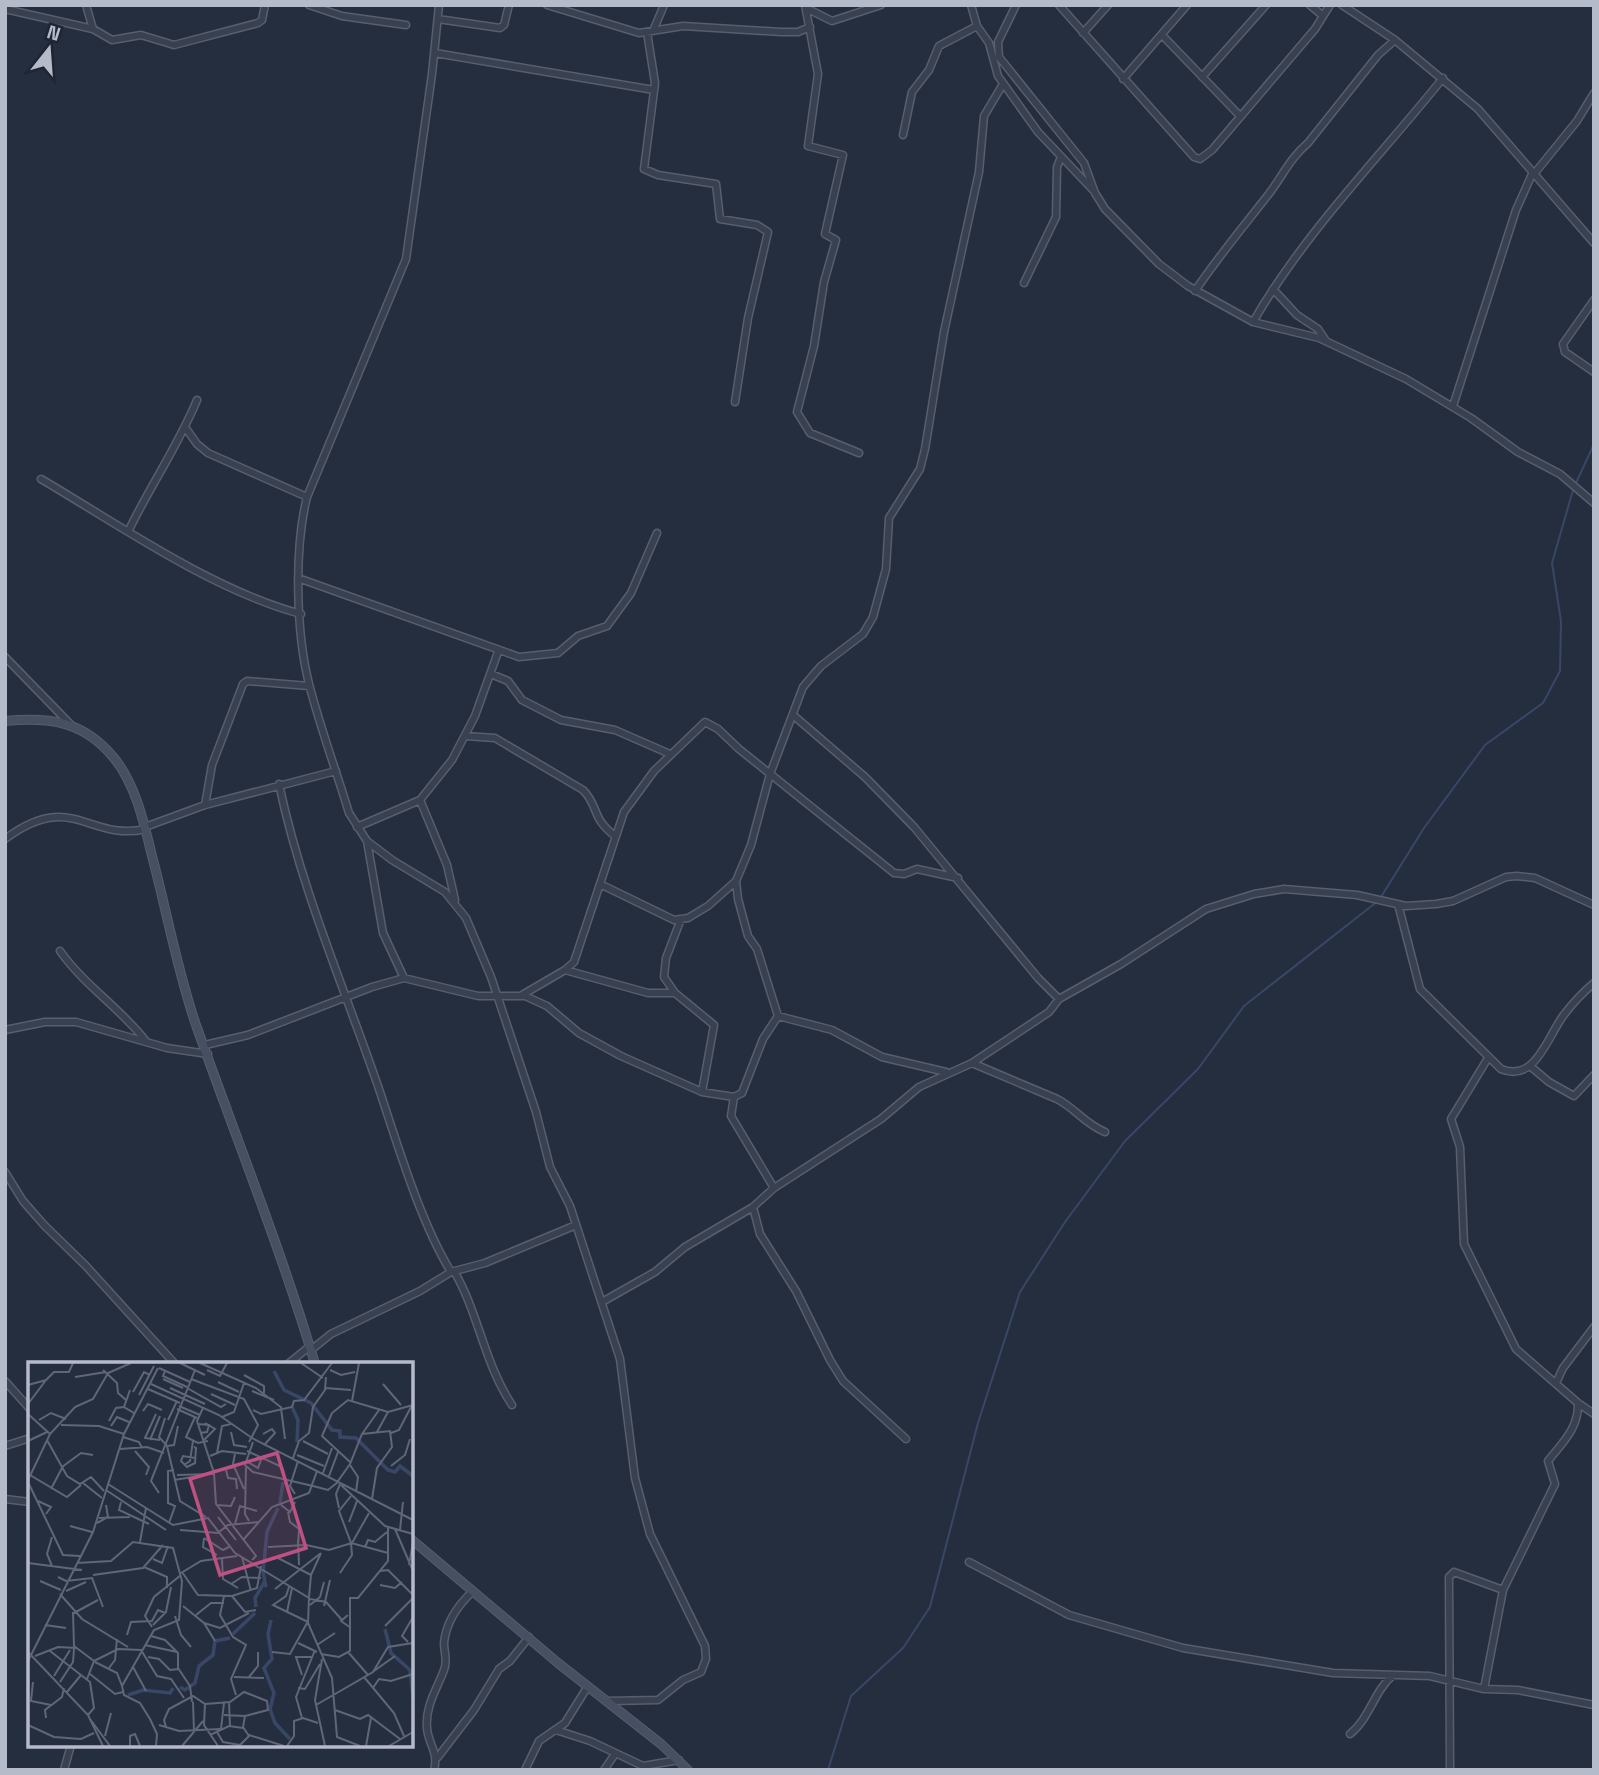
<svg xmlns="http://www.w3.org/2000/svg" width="1599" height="1775" viewBox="0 0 1599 1775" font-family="'Space Grotesk',sans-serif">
	<rect width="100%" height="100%" fill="#252e3f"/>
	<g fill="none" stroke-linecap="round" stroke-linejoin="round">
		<path stroke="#394767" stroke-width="2" d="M 1575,485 L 1594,444
			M 1381,897 L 1424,828 L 1485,745 L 1543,703 L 1560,671 L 1561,621 L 1552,563 L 1573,490
			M 828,1770 L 851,1696 L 903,1648 L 930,1607 L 978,1423 L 1020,1292 L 1065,1222 L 1125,1141 L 1198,1069 L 1244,1006 L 1378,901"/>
		<defs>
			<path id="street" d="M 86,5 L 93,29
				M 309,5 L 342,16 L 406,25
				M 439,5 L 432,74 L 406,259 L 307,497 C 294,549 296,632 309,684 C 320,727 336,770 349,813 L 367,841 L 392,860 L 445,892 L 466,918 L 491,977 L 536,1112 L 550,1167 L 570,1206 L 620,1359 L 635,1478 L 650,1534 L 705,1646 L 706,1659 L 701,1672 L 683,1680 L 658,1700 L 607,1701
				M 547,5 L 639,33 L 683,26 L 781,32 L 798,32 L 810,27
				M 805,5 L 818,74 L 808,146 L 843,155 L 825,234 L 836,240 L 824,282 L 814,346 L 797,412 L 810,433 L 859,453
				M 971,5 L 977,26 L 989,43 L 998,76 L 1038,132 L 1093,190
				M 1016,5 L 998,42 L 999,57 L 1084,163 L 1095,193 L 1105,209 L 1159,264 L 1188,286 L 1253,322 L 1319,338 L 1406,379 L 1471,418 L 1518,452 L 1560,474 L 1594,503
				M 1059,5 L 1194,157 L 1200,159 L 1212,150 L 1315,29 L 1330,5
				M 1310,5 L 1323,16
				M 1342,5 L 1395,40 L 1478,109 L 1594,243
				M 806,8 L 832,21 L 881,5
				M 5,9 L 93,29 L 112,40 L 141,35 L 174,45 L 258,23 L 262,20 L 265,5
				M 438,19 L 500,28 L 504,25 L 509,5
				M 653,31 L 664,5
				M 647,32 L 655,83 L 644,169 L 658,175 L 716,184 L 720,219 L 757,225 L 768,232 L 748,318 L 735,402
				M 1083,33 L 1108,5
				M 1162,35 L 1240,116
				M 435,53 L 654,90
				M 1202,77 L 1266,5
				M 1123,79 L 1187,5
				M 903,135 L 912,92 L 929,70 L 939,46 L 977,26
				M 1534,174 L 1577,121 L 1594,93
				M 1024,283 L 1056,217 L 1057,167 L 1061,157
				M 1273,289 L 1297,315 L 1318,329 L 1326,341
				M 1195,291 C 1218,257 1243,227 1268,195 C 1282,177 1290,158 1308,143 L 1378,55 L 1395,40
				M 1594,300 L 1563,344 L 1565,352 L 1594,372
				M 1253,322 C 1305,232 1378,159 1443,78
				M 1453,406 L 1516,210 L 1533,172
				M 185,427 L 197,444 L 208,453 L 307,497
				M 41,479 C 121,526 212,590 301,614
				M 129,530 C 150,486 178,446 197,400
				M 298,578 L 519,657 L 558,653 L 578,636 L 607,626 L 631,593 L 657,533
				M 5,657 L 72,726
				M 491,674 L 508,681 L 522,700 L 561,720 L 615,730 L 670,754
				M 793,715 L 865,777 L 914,827 L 1038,978 L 1059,999
				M 465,736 L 495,738 L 583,790 C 599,806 591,818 615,836
				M 279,784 C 301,889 344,987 379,1089 C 398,1146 420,1221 451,1272
				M 420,800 L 447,865 L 455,900
				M 205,805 L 212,765 L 243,684 L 247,681 L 309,686
				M 145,827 L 205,805 L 336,771
				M 357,827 L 420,800 L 452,760 L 475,716 L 498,652
				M 5,839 C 72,789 88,842 146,829
				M 367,841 L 383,933 L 404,978
				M 736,881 L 738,899 L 748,936 L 757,949 L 778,1016
				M 600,884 L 674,920 L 688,918 L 708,906 L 736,881 L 751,845 L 770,774 L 803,687 L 821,666 L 863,634 L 873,617 L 886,569 L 889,518 L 920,469 L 925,449 L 944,332 L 979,172 L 984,116 L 1003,84
				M 1398,904 L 1420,989 L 1501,1069 C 1535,1083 1547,1038 1563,1016 C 1572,1004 1582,993 1594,983
				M 681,919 L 666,958 L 664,977 L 675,993 L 714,1025 L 702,1092
				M 60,951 C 85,986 119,1007 145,1040
				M 565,970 L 648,993 L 675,993
				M 522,995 L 565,970 L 574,962 L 624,812 L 654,771 L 705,722 L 718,729 L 739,749 L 894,873 L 904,874 L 917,869 L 958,878
				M 5,1030 L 45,1022 L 76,1022 L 167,1048 L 208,1054
				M 205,1045 L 248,1035 L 372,987 L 404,978 L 478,996 L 525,996 L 547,1006 L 579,1033 L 621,1056 L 702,1092 L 734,1097 L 742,1093 L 763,1039 L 778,1016 L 832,1030 L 882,1057 L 946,1072
				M 972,1063 L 1057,1099 C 1075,1108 1085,1124 1105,1132
				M 1530,1066 L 1549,1082 L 1574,1096 L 1594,1075
				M 734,1097 L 731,1116 L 774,1188
				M 5,1172 L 23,1201 L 44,1225 L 86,1266 L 175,1364
				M 753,1207 L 760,1234 L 796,1291 L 830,1360 L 843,1381 L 906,1439
				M 454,1271 C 479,1314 484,1363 512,1405
				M 602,1302 L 655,1272 L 685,1247 L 753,1207 L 774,1188 L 881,1119 L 919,1087 L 972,1063 L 1049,1012 L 1059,999 L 1121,964 L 1206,909 L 1254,894 L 1284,889 L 1357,895 L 1406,906 L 1436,904 L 1453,901 L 1506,877 L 1517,876 L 1535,878 L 1594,905
				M 311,1350 L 331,1334 L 420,1291 L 451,1272 L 485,1263 L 576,1225
				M 288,1364 L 310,1346
				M 5,1381 L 30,1409
				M 1556,1383 L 1563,1368 L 1594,1327
				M 1578,1403 L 1594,1414
				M 5,1446 L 30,1438
				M 5,1499 L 30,1502
				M 969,1562 L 1069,1615 L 1183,1648 L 1333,1673 L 1430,1676 L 1484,1689 L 1518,1690 L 1594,1705
				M 1484,1689 L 1503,1590 L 1555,1484 L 1548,1461 C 1562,1443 1579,1428 1578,1403 L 1516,1349 L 1464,1244 L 1460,1147 L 1451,1119 L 1488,1058
				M 556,1730 L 590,1741 L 643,1766 L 679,1760
				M 1350,1734 C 1370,1718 1374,1691 1393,1675
				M 438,1757 L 474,1710 L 499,1669 L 510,1661 L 529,1637
				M 64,1770 L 71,1745
				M 434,1770 C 439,1752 428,1744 427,1728 C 425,1706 437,1689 444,1670 C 448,1661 444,1652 444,1643 C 446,1622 458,1605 473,1591
				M 525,1770 L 539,1741 L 565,1723 L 588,1686
				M 604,1770 L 615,1754
				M 1450,1770 L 1449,1577 L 1454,1572 L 1503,1590"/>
			<path id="secondary" d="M 5,721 C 50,717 84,721 114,758 C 136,785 144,823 152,856 C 167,912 177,970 196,1025 C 236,1138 281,1249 315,1364
				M 411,1539 L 558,1663 L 661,1744 L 688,1770"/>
		</defs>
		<use href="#street" stroke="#575e6d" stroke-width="9"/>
		<use href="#secondary" stroke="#575e6d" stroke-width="10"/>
		<use href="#street" stroke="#39404f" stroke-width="6"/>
		<use href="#secondary" stroke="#474f62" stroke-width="8"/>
	</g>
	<g transform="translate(28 1362)">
		<rect width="385" height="385" fill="#252e3f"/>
		<path fill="none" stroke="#394767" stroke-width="3.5" d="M 246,9 L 256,28 L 283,41 L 304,68 L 312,69 L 312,75 L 328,76 L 360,108 L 367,110 L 372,104 L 385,114M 264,45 L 270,58 L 269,80M 252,141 L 255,120M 238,225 L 235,210 L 239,170 L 250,146M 228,245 L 227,236 L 237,219M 243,258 L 240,272 L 244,297 L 236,306 L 246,331 L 242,347 L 247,361 L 262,377M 357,267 L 363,291 L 382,308 L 385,336M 205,272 L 227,251M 152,325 L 157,328 L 167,321 L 171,304 L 185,293 L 187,279 L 202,276M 100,333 L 115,328 L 142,331 L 145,326"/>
		<path fill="none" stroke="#5f6677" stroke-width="2" d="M 152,1 L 177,13M 172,1 L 228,26 L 254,46M 273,1 L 295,16M 131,6 L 162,20M 75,8 L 89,21 L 90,31 L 98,38M 179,8 L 192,14 L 199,1M 302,8 L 313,13 L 327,10M 137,9 L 135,14 L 159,25M 216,13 L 236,24 L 236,31M 47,15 L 78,10M 135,17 L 155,26M 163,17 L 216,37 L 230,63 L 221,80M 190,20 L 211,30M 123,22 L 191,53 L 224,76 L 385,158M 355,22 L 373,43M 0,23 L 18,18 L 26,10 L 41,10 L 45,1M 142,26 L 177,42M 159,26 L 193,45 L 198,42M 297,26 L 323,28M 120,27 L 152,41M 102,28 L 96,45 L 106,51M 224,29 L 246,38M 105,30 L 116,10 L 122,13M 183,32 L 207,43M 111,33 L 126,4M 324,39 L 331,1M 0,42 L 18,18M 151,44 L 172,53M 175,46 L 169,59 L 186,111 L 188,142 L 228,194 L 224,198M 253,46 L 257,77M 149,47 L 169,56M 225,48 L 233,52 L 264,45 L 266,39 L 276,38 L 304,1M 115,49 L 120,42 L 134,48M 0,52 L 22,72M 128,52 L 117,76 L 132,78M 167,55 L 158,75 L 170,81 L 180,79M 194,55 L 206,50 L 216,21M 137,56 L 131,75 L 139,84 L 146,83 L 150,64M 11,58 L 23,51 L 38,57M 140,58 L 149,39M 81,59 L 88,46 L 96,45M 170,62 L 181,63 L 179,70 L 172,71M 33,63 L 71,64 L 96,72M 83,64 L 89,55 L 101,60M 203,70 L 206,83 L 219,85M 349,70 L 360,50M 363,71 L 371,68 L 384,43M 235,72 L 244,67 L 247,71 L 237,82M 334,72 L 351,48M 95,75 L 111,80 L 114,86M 19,78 L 39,114 L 52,122 L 63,115 L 76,129M 122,78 L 132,54M 176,78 L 187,67 L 177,61M 0,79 L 19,70M 275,79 L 300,92M 225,80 L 217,103 L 225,110 L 285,124M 139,84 L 152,139 L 178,155M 166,85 L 168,86 L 167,101 L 159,105 L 153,99 L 155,94 L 167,96M 92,87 L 119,85 L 136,91M 107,89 L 121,105 L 118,113M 219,89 L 254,105 L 256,111M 189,91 L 194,64 L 203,62M 207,92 L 205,102 L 216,127M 269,93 L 296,104M 182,94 L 194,89 L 218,92M 265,96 L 271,79 L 281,71 L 285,45 L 297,28 L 298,15M 218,99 L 230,106 L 234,95M 322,100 L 294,74 L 304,51 L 320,38 L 360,50 L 385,43M 156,103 L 162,99 L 165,79M 322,103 L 330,115 L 328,130M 363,104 L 377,93 L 382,77M 34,105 L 53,91 L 65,93M 218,105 L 217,152 L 221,159M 198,108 L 200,116 L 208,117 L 209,127M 186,109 L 207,105M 295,111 L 304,86M 2,113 L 39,135 L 53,123M 149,113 L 185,112M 301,114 L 310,90M 0,118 L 22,72 L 47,45 L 65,37 L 80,11 L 103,1M 146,118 L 177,113M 310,119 L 322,102 L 334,72 L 362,69 L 364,85 L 349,106 L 344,137M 0,120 L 35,193 L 52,194M 55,121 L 74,136M 80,122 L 145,163 L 180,156 L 207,191 L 281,236 L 280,261 L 304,316 L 309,375 L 332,384M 313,123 L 357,164 L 385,172M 285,124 L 300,128 L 310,120M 23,127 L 34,106M 78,128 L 138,168M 131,131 L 123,119 L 167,8M 267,132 L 262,124 L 270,99M 323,134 L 311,149 L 323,181 L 360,191M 10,139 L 23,145 L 18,152M 93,140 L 91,148 L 121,162M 188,143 L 203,144 L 207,135M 253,143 L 262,150 L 267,140M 311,146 L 308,132 L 312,122M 260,150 L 262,160 L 271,167 L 270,184M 190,155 L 208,178M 71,156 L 102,155M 321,160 L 329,139M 69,161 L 80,155 L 78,143M 141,161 L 147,144 L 140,141 L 140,109 L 146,108M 207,162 L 212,144 L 229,149M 42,164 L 64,170M 367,167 L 385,209M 152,168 L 191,171M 372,168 L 375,140M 191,170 L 200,163 L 230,160M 176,176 L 195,188 L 201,185M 176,176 L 175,185 L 189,193M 216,177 L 244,145 L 281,131 L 289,109M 270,178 L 271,203M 112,180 L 118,146M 240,185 L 278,183 L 301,188 L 324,181 L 341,151M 337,185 L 340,178 L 347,180 L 359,170M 214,195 L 223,229M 250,196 L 283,213M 125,197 L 134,201 L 140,184M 194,197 L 195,217 L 210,226M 0,201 L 54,208M 49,201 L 83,199 L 105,180 L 145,186 L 154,219 L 151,258 L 126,268 L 94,324 L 96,333 L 112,341 L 122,357 L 129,372 L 128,384M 381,203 L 385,180M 24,204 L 19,192 L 24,175M 116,205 L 139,215 L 139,226M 352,209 L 360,208 L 385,233M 154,210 L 170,233 L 204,234 L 229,226 L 233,204M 153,211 L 173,199 L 209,194M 312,211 L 324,193 L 323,181M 65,213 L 115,206 L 135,183M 30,215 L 38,219 L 64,216 L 75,245M 12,219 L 33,228M 203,222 L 214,215 L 233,216M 352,223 L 367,226 L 374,220M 261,225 L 258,234 L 245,243 L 280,260M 247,227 L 293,191M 38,229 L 58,220M 32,232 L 54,257 L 100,285M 196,234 L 192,253 L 205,275 L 218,283 L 203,317 L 208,333M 204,234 L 217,250 L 228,248M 281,235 L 283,213 L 293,191M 282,237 L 298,240 L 314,258M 282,243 L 292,235 L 296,220M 155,244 L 176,261 L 187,279M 296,244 L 302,218M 45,250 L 46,284 L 66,299 L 59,317M 259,250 L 264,226M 46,251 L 70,238M 168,253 L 183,241 L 196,241M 320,253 L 313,259 L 323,266M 147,254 L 153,273 L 163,285M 176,261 L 192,266 L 221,251M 17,263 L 38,266M 125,263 L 138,250 L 143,225M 357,264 L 385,236M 124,265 L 117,254 L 126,235 L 153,213M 99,273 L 103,260 L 124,259 L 130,248 L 137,251M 123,274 L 137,278 L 150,291 L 150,306 L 162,324 L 164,340M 380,280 L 374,274 L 385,255M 270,281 L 289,290M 117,283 L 149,290M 289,283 L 307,271M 22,289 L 62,320 L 66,346 L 60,353M 0,290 L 60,353 L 75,384M 244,290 L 262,292 L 279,261M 320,290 L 340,313M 293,292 L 311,295 L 322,289 L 322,236 L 330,236 L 360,199 L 360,166M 7,294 L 30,285 L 48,286M 120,295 L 131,297 L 142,308 L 151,307M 294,297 L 287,338 L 297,384M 0,299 L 65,170 L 96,72 L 130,6M 66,299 L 90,287 L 113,288 L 129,314 L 143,317 L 156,336M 67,300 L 89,311 L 94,324M 105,305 L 118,329M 81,306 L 87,298 L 89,277M 346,309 L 367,294M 62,312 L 87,332 L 95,330M 274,313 L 268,295 L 284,295M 26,314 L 42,288M 206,315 L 236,316M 221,315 L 230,304 L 230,290M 336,315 L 366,351 L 376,374M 5,320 L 3,339 L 23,343M 32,320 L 45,300 L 46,287M 270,326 L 277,327 L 292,302M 345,326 L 351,317 L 363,319 L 385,312M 39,330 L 53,313M 165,340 L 166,369M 201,340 L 202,364M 177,342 L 202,340 L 216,330 L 239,339 L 240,348 L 217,354 L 215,365 L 221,374 L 211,384M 288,343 L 345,310 L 360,285 L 385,281M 307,348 L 332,357 L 340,353 L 372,377M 196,353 L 217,354M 18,356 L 17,348 L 34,335 L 36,326M 274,356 L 268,335 L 287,288M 62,357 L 82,384M 0,363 L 26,375 L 53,377 L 66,371M 131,363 L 151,369 L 192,367M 138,365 L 136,358 L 141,347 L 165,334 L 177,342 L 176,363 L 190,384M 193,367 L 196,341M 189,370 L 195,380 L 212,383M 182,373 L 201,364 L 215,366M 221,373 L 256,384M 77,374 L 83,351M 102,384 L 102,374 L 107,372 L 112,384M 154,384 L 175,359M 259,384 L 266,374 L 266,359 L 275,356 L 290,361M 338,384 L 343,356M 361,384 L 385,370"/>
		<path fill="#be5182" fill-opacity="0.15" stroke="#be5182" stroke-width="3.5" d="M 249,91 L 278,186 L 192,213 L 162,117 Z"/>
		<rect width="385" height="385" fill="none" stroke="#b6bbca" stroke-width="3.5"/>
	</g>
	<rect width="1599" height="1775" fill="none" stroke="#b6bbca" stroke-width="14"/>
	<g transform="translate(49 49) rotate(17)" stroke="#1e2534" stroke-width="5" paint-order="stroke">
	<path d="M0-5L12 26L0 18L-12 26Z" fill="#b6bbca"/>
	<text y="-10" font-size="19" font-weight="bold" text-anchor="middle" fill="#b6bbca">N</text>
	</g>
</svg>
